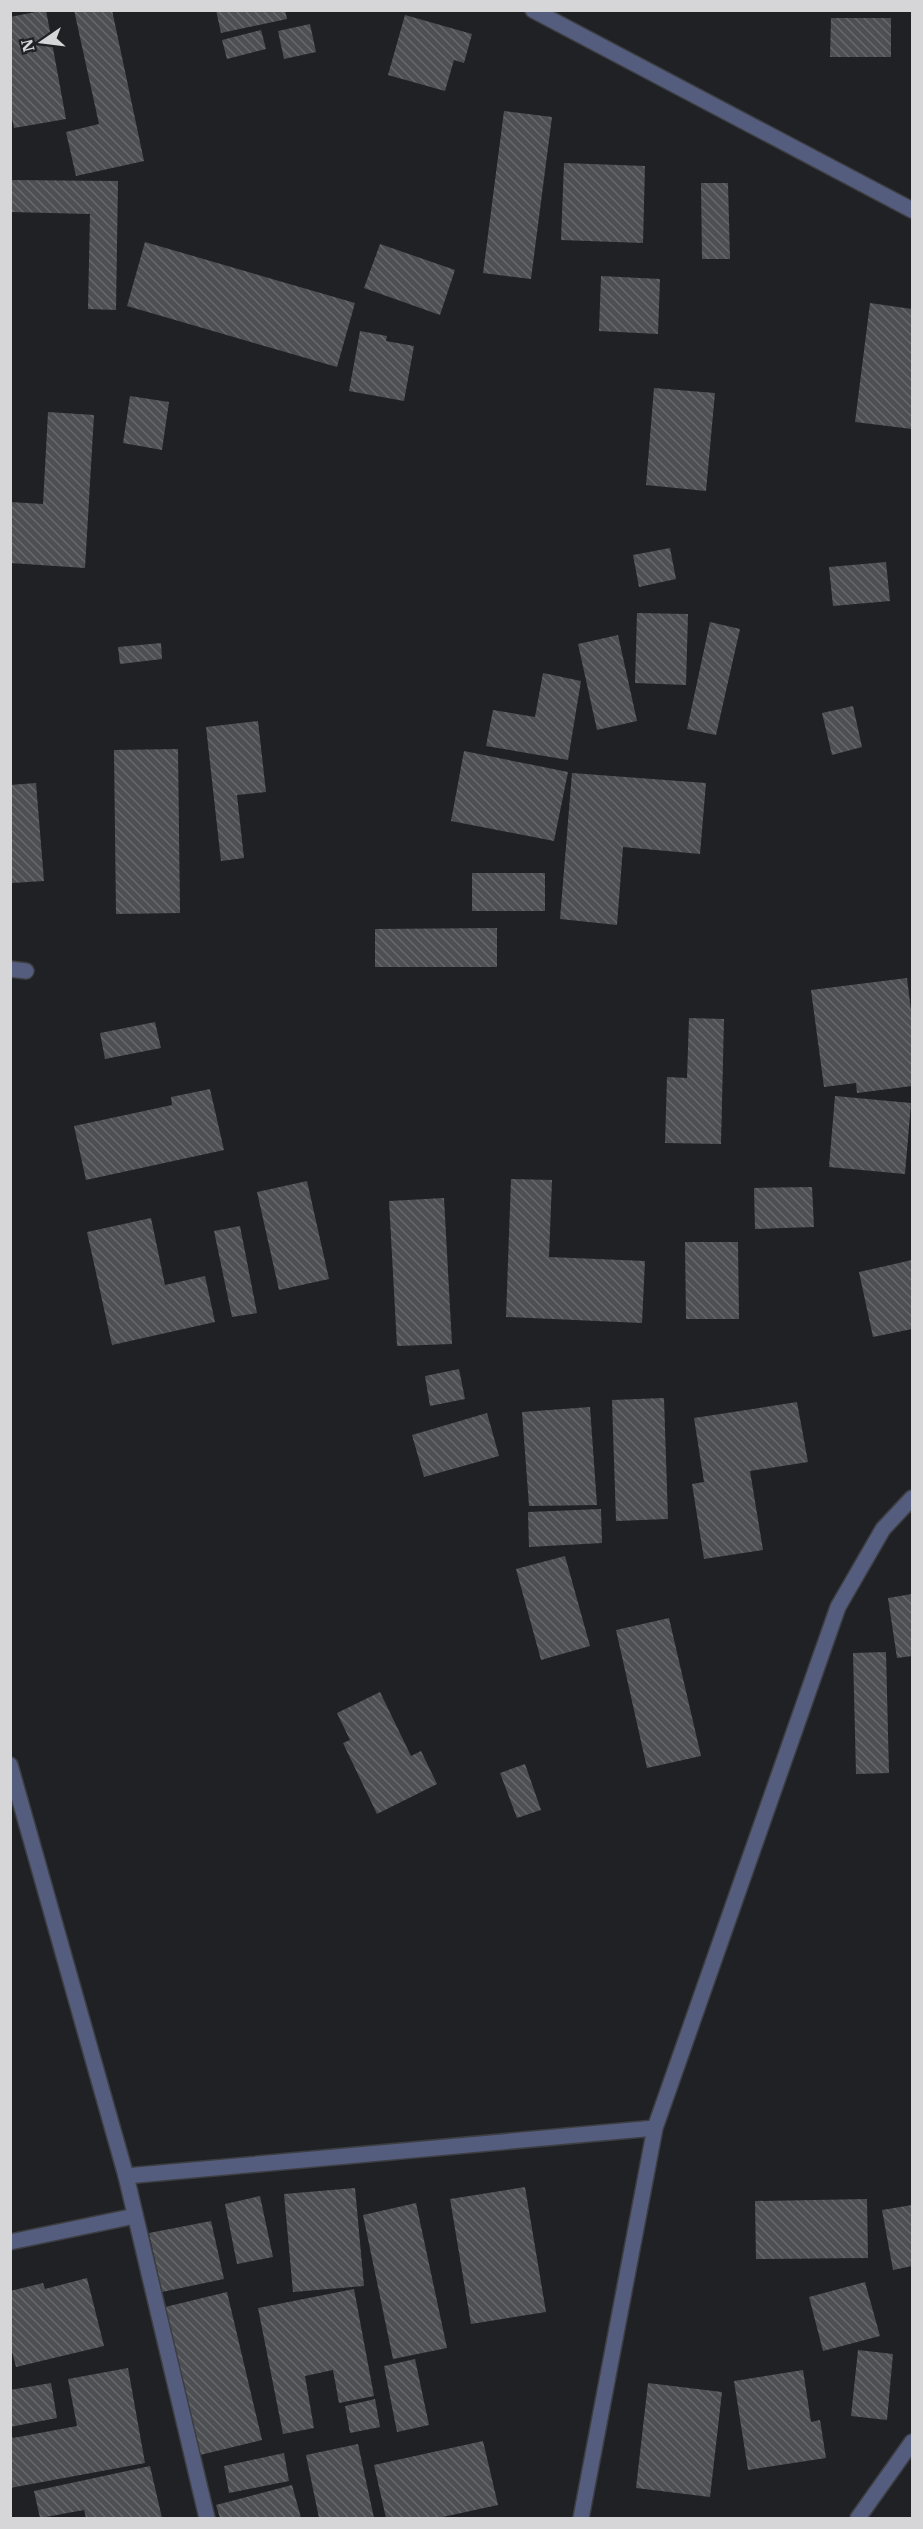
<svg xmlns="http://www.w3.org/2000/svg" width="923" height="2529" viewBox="0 0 923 2529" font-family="'IBM Plex Serif',serif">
	<defs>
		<pattern id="building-back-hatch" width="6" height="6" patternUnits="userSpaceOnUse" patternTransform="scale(1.5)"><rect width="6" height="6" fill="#4e4f53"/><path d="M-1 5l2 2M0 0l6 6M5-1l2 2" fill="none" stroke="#67686b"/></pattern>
	</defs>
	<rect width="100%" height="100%" fill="#202125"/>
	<path fill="url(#building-back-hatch)" d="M 46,10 L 66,119 L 14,128 L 10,109 L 10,17 Z
		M 74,10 L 112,10 L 144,161 L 76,176 L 66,132 L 99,124 Z
		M 216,10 L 285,10 L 287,19 L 221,33 Z
		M 405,15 L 472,34 L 464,63 L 454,60 L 445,91 L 388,75 Z
		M 831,18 L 891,18 L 891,57 L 830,57 Z
		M 310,24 L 316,52 L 284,59 L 278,31 Z
		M 261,30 L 266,49 L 227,59 L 222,40 Z
		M 504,111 L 552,117 L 531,279 L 483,273 Z
		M 564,163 L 645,166 L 643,243 L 561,240 Z
		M 10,180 L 118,181 L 116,310 L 88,309 L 90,214 L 10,212 Z
		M 701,183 L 728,183 L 730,259 L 702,259 Z
		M 145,242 L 355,303 L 337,367 L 127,306 Z
		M 380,244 L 455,270 L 440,315 L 364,288 Z
		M 601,276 L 660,279 L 658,334 L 599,331 Z
		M 870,303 L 912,309 L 912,429 L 855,422 Z
		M 360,331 L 387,336 L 386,341 L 414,346 L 404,401 L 349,391 Z
		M 654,388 L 715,393 L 706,491 L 646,485 Z
		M 130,396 L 169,402 L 162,450 L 123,443 Z
		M 48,412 L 94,415 L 85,568 L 10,563 L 10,502 L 43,504 Z
		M 670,548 L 676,579 L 639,587 L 633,555 Z
		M 886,562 L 890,601 L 833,606 L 829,567 Z
		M 637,613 L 688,614 L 686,685 L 635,683 Z
		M 710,622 L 740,629 L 716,735 L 687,729 Z
		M 618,635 L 637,721 L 597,730 L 578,644 Z
		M 161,643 L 162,659 L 120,664 L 118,647 Z
		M 543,673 L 581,681 L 568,760 L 486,746 L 493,710 L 535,717 Z
		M 853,706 L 862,747 L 832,755 L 822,713 Z
		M 258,721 L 266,792 L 237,795 L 244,858 L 221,861 L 206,727 Z
		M 178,749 L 180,913 L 116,914 L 114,750 Z
		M 464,751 L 568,772 L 554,841 L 451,821 Z
		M 572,773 L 706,783 L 700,854 L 623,847 L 617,925 L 560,919 Z
		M 36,783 L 44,881 L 12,883 L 10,785 Z
		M 472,873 L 545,873 L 545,911 L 472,911 Z
		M 497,928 L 497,967 L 375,967 L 375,929 Z
		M 907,978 L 912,1019 L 912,1086 L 857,1093 L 856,1083 L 824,1087 L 811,990 Z
		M 689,1018 L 724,1019 L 721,1144 L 665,1143 L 667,1077 L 687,1078 Z
		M 155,1022 L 161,1048 L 105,1059 L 100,1033 Z
		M 210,1089 L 224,1150 L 86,1180 L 74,1126 L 172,1105 L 171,1097 Z
		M 835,1096 L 911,1103 L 905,1174 L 829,1167 Z
		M 511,1179 L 552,1180 L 549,1257 L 645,1261 L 642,1323 L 506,1317 Z
		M 307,1181 L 329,1279 L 279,1290 L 257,1192 Z
		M 812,1187 L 814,1227 L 755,1229 L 754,1188 Z
		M 444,1198 L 452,1344 L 397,1346 L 389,1201 Z
		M 151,1218 L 165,1285 L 205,1276 L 215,1322 L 112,1345 L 87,1232 Z
		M 240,1226 L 257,1313 L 232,1317 L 214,1231 Z
		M 685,1242 L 738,1242 L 739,1319 L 686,1319 Z
		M 912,1260 L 912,1329 L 873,1337 L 859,1272 Z
		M 459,1369 L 465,1399 L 430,1406 L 425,1376 Z
		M 664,1398 L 668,1519 L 616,1521 L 612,1400 Z
		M 797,1402 L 808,1462 L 750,1471 L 763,1550 L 704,1559 L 692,1484 L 704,1482 L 694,1418 Z
		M 590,1407 L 597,1505 L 529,1506 L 522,1412 Z
		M 487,1413 L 499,1456 L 424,1477 L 412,1435 Z
		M 601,1509 L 602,1543 L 529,1547 L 528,1512 Z
		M 565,1556 L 590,1646 L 541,1660 L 516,1569 Z
		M 912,1594 L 912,1656 L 897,1658 L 888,1598 Z
		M 669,1618 L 701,1756 L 647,1768 L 616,1630 Z
		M 886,1652 L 889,1773 L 856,1774 L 853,1653 Z
		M 380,1692 L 411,1756 L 421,1751 L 437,1784 L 377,1814 L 343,1743 L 350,1740 L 337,1713 Z
		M 525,1764 L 541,1810 L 517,1818 L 500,1773 Z
		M 525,2187 L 546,2312 L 471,2324 L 450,2199 Z
		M 355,2188 L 364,2286 L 293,2292 L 284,2194 Z
		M 260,2196 L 273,2257 L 237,2264 L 225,2204 Z
		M 867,2199 L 868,2258 L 756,2259 L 755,2201 Z
		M 416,2203 L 447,2348 L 393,2359 L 363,2215 Z
		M 912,2205 L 912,2266 L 893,2270 L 882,2210 Z
		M 211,2221 L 224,2279 L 162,2292 L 149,2233 Z
		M 87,2278 L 104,2346 L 16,2367 L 10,2344 L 10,2291 L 43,2283 L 45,2289 Z
		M 865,2282 L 880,2336 L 823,2351 L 809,2297 Z
		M 354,2289 L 374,2396 L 339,2403 L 333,2370 L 305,2376 L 314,2428 L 283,2434 L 258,2308 Z
		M 227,2292 L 262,2440 L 200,2455 L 165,2307 Z
		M 858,2350 L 893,2354 L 887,2420 L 851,2416 Z
		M 415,2359 L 429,2425 L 397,2432 L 384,2366 Z
		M 128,2368 L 145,2463 L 10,2488 L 10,2433 L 13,2438 L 77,2426 L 68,2379 Z
		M 803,2370 L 811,2422 L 820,2420 L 826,2458 L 748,2470 L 734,2381 Z
		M 51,2383 L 57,2418 L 10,2427 L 10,2390 Z
		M 648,2383 L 722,2392 L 710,2497 L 636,2488 Z
		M 375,2399 L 380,2427 L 350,2433 L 345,2406 Z
		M 483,2441 L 498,2505 L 438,2518 L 386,2518 L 374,2465 Z
		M 358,2444 L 374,2518 L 319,2518 L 306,2455 Z
		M 284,2453 L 289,2481 L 229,2493 L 224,2466 Z
		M 150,2466 L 162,2518 L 86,2518 L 84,2510 L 40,2518 L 34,2491 Z
		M 292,2485 L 301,2518 L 220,2518 L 216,2505 Z"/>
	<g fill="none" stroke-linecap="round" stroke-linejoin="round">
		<defs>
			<path id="minor" d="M 533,10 L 912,210
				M 10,969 L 26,971
				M 10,1765 L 126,2176 L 655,2128
				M 10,2242 L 135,2216
				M 581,2518 L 655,2128 L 838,1607 L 883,1529 L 912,1498
				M 858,2518 L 912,2442"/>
			<path id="tertiary" d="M 126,2176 L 207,2518"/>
		</defs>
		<use href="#minor" stroke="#3d3e42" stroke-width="18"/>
		<use href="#tertiary" stroke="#3d3e42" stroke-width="18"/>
		<use href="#minor" stroke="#545d7d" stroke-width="15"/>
		<use href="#tertiary" stroke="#545d7d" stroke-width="15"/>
	</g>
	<rect width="923" height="2529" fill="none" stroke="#d6d6d8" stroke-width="24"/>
	<g transform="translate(42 42) rotate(256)" stroke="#202125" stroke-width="4.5" paint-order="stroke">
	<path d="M0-4.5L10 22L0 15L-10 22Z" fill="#d6d6d8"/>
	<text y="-9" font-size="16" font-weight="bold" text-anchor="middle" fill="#d6d6d8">N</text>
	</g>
</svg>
